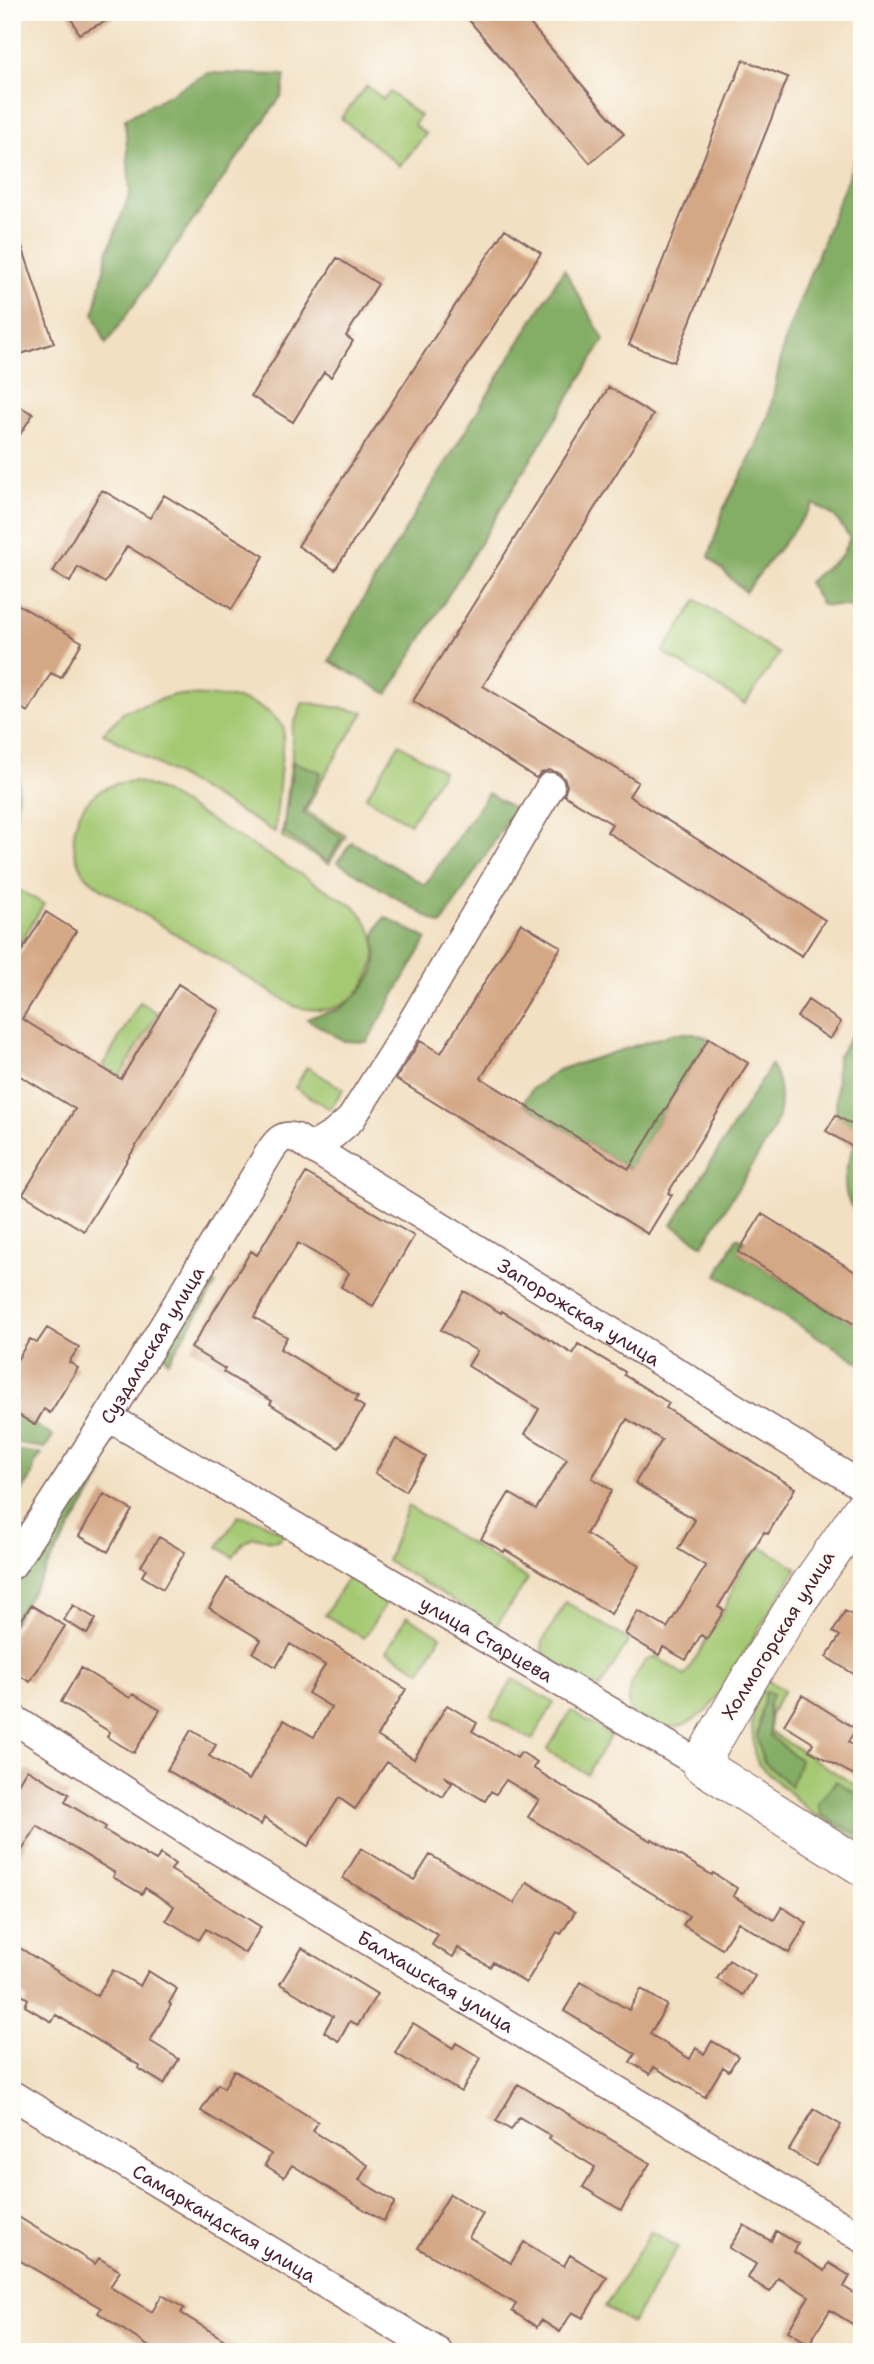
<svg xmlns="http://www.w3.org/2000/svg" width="874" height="2364" viewBox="0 0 874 2364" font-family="'Shantell Sans',sans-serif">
	<rect width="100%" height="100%" fill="#fdfcf7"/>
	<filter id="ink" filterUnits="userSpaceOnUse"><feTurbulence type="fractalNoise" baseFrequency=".0143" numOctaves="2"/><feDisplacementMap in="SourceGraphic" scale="14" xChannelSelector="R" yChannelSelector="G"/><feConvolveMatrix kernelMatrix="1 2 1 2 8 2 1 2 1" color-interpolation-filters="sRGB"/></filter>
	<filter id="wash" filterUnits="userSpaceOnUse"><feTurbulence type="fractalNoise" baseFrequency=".00686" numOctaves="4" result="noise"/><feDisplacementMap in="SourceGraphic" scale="28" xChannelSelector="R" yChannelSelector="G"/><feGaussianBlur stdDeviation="1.57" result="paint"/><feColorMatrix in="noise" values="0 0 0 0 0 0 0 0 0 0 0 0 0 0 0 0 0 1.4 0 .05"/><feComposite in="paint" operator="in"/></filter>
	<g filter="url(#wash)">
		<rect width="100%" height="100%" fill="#f2e0c3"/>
		<path fill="#a5c973" stroke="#78744f" stroke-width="2" d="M 367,86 L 383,99 L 390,92 L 420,116 L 414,125 L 426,134 L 400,166 L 341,118 Z
			M 697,600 L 779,654 L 745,704 L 663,652 Z
			M 174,695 C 216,697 257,691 284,728 L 275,832 L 103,733 L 125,711 Z
			M 303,702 L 364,712 L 321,781 L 306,811 L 346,836 L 329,864 L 282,837 L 292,758 L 292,730 Z
			M 399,744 L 443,771 L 410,824 L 366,797 Z
			M 134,781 L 158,789 L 355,907 C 364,917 371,926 374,939 C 380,966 361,1000 334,1008 C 321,1012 309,1009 296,1007 L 102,889 C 96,884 86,878 82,870 C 64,838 76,797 113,785 C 119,782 128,782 134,781 Z
			M 12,886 L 44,904 L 12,956 Z
			M 140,1002 L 158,1013 L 120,1076 L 103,1066 Z
			M 307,1067 L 343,1089 L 330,1109 L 295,1088 Z
			M 408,1506 L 528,1579 L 496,1626 L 387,1561 Z
			M 238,1516 L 260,1521 L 284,1534 C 278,1546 264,1538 253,1537 L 243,1543 L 233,1557 L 218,1547 Z
			M 762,1547 L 797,1568 L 709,1709 C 699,1716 688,1725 675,1727 C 658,1730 628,1720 628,1700 C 628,1685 638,1672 646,1660 L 657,1657 L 685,1676 C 697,1655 711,1634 722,1613 C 736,1587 736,1565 762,1547 Z
			M 350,1574 L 389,1598 L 364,1638 L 325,1615 Z
			M 566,1602 L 629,1640 L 599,1689 L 549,1659 L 542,1651 L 543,1641 Z
			M 407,1616 L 441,1636 L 421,1671 L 387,1651 Z
			M 513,1679 L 554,1703 L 532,1740 L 491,1716 Z
			M 765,1679 L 784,1690 L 770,1715 L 770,1732 L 862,1789 L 862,1841 L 810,1812 L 758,1764 L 754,1752 L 752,1724 L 756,1695 Z
			M 571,1711 L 611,1735 L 587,1774 L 547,1750 Z
			M 651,2231 L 678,2247 L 632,2323 L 605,2307 Z"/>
		<path fill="#84ad65" stroke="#676648" stroke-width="2" d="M 208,73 L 285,75 L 282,95 L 106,344 L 94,314 L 108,251 L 130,193 L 125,119 Z
			M 862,141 L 862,602 L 857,607 L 822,605 L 808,582 L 841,556 L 850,538 L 835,517 L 814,504 L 745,592 L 709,557 L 724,508 L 754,451 L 769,415 L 785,339 Z
			M 564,269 L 604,340 L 388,694 L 329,661 L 360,604 Z
			M 20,757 L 13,862 L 12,758 Z
			M 293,762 L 321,772 L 303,813 L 342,837 L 328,862 L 284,833 Z
			M 488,793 L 515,809 L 441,925 L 337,862 L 352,842 L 425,885 Z
			M 385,917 L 427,939 L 367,1042 L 344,1041 L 307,1019 C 317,1013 329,1014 339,1009 C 350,1003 372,981 375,968 C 381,946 366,940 385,917 Z
			M 862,1025 L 862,1131 L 836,1115 L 837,1058 L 856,1028 Z
			M 675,1033 L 694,1033 L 709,1038 L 629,1169 L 523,1103 L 532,1089 L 558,1070 Z
			M 771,1065 C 784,1087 782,1110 772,1133 L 703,1245 L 672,1225 Z
			M 862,1133 L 862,1219 C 835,1195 844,1161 862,1133 Z
			M 737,1237 L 745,1241 L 739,1253 L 862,1329 L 862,1364 L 717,1275 Z
			M 205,1277 L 216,1284 L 168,1362 L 162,1351 Z
			M 12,1411 L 53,1436 L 45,1448 L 12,1443 Z
			M 12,1450 L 42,1454 L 35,1463 L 31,1478 L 12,1506 Z
			M 96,1473 L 104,1473 L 12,1625 L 12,1589 L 75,1488 L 85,1477 Z
			M 765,1692 L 773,1694 L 768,1704 L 770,1736 L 800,1760 L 791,1786 L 763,1761 L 757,1736 Z
			M 836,1781 L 862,1797 L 862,1836 L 821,1815 L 818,1803 Z"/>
		<g id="blocks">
			<path fill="#d4a785" d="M 68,12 L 125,12 L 79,34 Z
				M 462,12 L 520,12 L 624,134 L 590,163 Z
				M 743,60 L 788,77 L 674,362 L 629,345 Z
				M 16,228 L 54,343 L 12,357 L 12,229 Z
				M 505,229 L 541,253 L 335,570 L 298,546 Z
				M 337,258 L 378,284 L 346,336 L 353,341 L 331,377 L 324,372 L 293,422 L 251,396 Z
				M 609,387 L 653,415 L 483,686 L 638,782 L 629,796 L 825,920 L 802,956 L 607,832 L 612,824 L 564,795 L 567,786 L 564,778 L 559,773 L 549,770 L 541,773 L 536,778 L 413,701 Z
				M 12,402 L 33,414 L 12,447 Z
				M 102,490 L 150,518 L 164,495 L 264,556 L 232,609 L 127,546 L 105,583 L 78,567 L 70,582 L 53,572 Z
				M 12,601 L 82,642 L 61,678 L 51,673 L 28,712 L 12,703 Z
				M 46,912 L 76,931 L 22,1019 L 121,1079 L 178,984 L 219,1010 L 84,1231 L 23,1194 L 75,1109 L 12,1071 L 12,967 Z
				M 521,923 L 561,947 L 481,1078 L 629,1169 L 709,1038 L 748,1063 L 668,1193 L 672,1195 L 648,1234 L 396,1079 L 420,1041 L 441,1053 Z
				M 808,1000 L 841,1022 L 830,1039 L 797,1017 Z
				M 836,1115 L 862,1131 L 853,1147 L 826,1131 Z
				M 306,1173 L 414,1236 L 373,1306 L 341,1287 L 349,1273 L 298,1243 L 254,1317 L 287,1337 L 280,1349 L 358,1396 L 355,1401 L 364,1407 L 339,1448 L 270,1404 L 272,1401 L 223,1372 L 225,1369 L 191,1348 L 251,1251 L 257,1255 Z
				M 762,1214 L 862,1276 L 862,1329 L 738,1252 Z
				M 464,1291 L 501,1313 L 502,1311 L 573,1354 L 578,1344 L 625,1372 L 624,1375 L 669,1403 L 666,1408 L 795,1488 L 768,1534 L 764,1532 L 718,1607 L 724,1610 L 707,1639 L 701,1635 L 686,1660 L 663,1647 L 659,1655 L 625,1634 L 638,1611 L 667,1628 L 706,1566 L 678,1549 L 695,1520 L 635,1483 L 662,1440 L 627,1419 L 592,1478 L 612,1490 L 586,1534 L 639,1566 L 611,1614 L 505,1550 L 504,1552 L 481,1539 L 509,1493 L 536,1509 L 567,1459 L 525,1434 L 539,1409 L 468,1366 L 477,1351 L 441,1330 Z
				M 47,1328 L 79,1347 L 69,1362 L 78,1368 L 50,1413 L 44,1409 L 35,1425 L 12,1411 L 12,1368 L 30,1339 L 37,1343 Z
				M 396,1439 L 426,1457 L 405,1491 L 375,1473 Z
				M 104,1494 L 132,1510 L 108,1552 L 79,1536 Z
				M 159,1537 L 185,1552 L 163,1589 L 142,1576 L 146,1569 L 141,1566 Z
				M 227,1578 L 406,1689 L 377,1736 L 414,1759 L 447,1705 L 477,1723 L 472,1731 L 517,1758 L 521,1752 L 537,1762 L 533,1768 L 651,1841 L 652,1839 L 712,1875 L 713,1873 L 737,1888 L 733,1896 L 774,1920 L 782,1907 L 807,1923 L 789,1953 L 738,1922 L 722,1949 L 683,1925 L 689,1916 L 528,1817 L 539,1800 L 506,1780 L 496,1794 L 491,1791 L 485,1801 L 444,1776 L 452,1783 L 443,1797 L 387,1762 L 355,1809 L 339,1798 L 308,1846 L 264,1818 L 261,1825 L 167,1770 L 191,1730 L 216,1745 L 209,1756 L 249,1780 L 284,1720 L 314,1737 L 331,1707 L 308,1693 L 325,1665 L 290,1644 L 276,1667 L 253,1653 L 261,1640 L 209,1608 Z
				M 31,1605 L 65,1626 L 30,1682 L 12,1671 L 12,1635 Z
				M 73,1605 L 96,1619 L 87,1634 L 64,1620 Z
				M 845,1611 L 862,1621 L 862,1679 L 826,1657 L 840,1636 L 833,1632 Z
				M 81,1668 L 130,1698 L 133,1694 L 160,1710 L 134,1753 L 107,1737 L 110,1732 L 61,1702 Z
				M 802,1695 L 856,1729 L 848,1742 L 862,1751 L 862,1762 L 854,1775 L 809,1750 L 813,1743 L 784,1725 Z
				M 27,1769 L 69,1794 L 65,1802 L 106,1827 L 104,1830 L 156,1861 L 160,1854 L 175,1864 L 171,1870 L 261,1927 L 245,1953 L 206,1929 L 199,1940 L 166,1920 L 174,1906 L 145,1888 L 142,1894 L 113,1877 L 115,1873 L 37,1826 L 12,1867 L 12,1794 Z
				M 361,1848 L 414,1880 L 430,1855 L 514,1903 L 527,1882 L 575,1912 L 561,1934 L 557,1932 L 526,1983 L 493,1962 L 490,1967 L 458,1948 L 453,1957 L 432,1945 L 438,1935 L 343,1878 Z
				M 12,1943 L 97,1996 L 113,1970 L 140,1986 L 148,1971 L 177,1989 L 169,2003 L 171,2005 L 150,2041 L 179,2059 L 164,2084 L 138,2068 L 140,2066 L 56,2015 L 52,2022 L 25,2006 L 28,1999 L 12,1989 Z
				M 302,1948 L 377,1994 L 358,2025 L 350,2021 L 339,2041 L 324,2032 L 333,2016 L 280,1984 Z
				M 729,1960 L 755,1976 L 743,1995 L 717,1979 Z
				M 581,1982 L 629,2010 L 641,1989 L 667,2005 L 650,2034 L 690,2059 L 696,2048 L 704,2054 L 712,2041 L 738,2056 L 729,2071 L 723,2067 L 705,2097 L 654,2067 L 650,2074 L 630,2062 L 635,2054 L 564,2011 Z
				M 413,2023 L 453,2048 L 456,2043 L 481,2058 L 461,2092 L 395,2053 Z
				M 234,2070 L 318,2122 L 313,2131 L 368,2165 L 359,2180 L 395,2202 L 383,2221 L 292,2165 L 284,2177 L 265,2165 L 271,2154 L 201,2111 L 218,2084 L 224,2088 Z
				M 518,2084 L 650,2163 L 621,2210 L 583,2187 L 595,2167 L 549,2139 L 551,2136 L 519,2117 L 511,2130 L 496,2121 Z
				M 814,2109 L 841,2125 L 816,2166 L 789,2150 Z
				M 450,2194 L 483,2214 L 469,2237 L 511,2263 L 524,2242 L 564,2266 L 570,2255 L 607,2278 L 583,2318 L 572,2312 L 560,2332 L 541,2320 L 537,2327 L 512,2311 L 516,2304 L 418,2248 Z
				M 12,2213 L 95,2264 L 99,2258 L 120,2271 L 110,2287 L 152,2312 L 162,2295 L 184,2308 L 181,2313 L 244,2352 L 157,2352 L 98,2313 L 101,2308 L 12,2256 Z
				M 744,2225 L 771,2241 L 776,2231 L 798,2244 L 794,2252 L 825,2271 L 829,2263 L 850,2276 L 844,2287 L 862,2298 L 862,2330 L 830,2310 L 809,2344 L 788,2331 L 809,2296 L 778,2278 L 770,2292 L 748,2278 L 756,2264 L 729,2248 Z"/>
		</g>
	</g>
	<g filter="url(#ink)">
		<use href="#blocks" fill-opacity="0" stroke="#856360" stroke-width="2"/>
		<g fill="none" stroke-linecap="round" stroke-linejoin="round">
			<defs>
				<g id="minor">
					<path d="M 311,1148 L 334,1134 L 351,1119 L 408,1029 L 550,787"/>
					<path id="s1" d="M 108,1417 L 700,1764"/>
					<path id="s2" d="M 12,1565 L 108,1417 L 271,1150 C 278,1140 283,1134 296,1138 L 862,1486"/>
					<path id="s3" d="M 12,1718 L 198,1838 L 862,2238"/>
					<path id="s4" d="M 12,2095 L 438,2352"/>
				</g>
				<path id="major" d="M 862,1509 L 796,1604 L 749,1679 L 700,1764 L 862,1867"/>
			</defs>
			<use href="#minor" stroke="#856360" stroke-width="31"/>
			<use href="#major" stroke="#856360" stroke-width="39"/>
			<use href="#minor" stroke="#fff" stroke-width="28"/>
			<use href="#major" stroke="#fff" stroke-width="37"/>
		</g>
	</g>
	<g text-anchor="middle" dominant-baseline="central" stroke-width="7" stroke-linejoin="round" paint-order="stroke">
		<g font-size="19" fill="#4a1f2b" stroke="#fdfcf7">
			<text stroke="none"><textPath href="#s2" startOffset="852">Запорожская улица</textPath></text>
			<text stroke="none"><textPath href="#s2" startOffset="261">Суздальская улица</textPath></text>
			<text transform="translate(778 1635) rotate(-58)">Холмогорская улица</text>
			<text stroke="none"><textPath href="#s1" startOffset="439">улица Старцева</textPath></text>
			<text stroke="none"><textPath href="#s3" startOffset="499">Балхашская улица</textPath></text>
			<text stroke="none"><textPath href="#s4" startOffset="248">Самаркандская улица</textPath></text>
		</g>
	</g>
	<rect width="874" height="2364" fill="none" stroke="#fdfcf7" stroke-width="42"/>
</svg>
